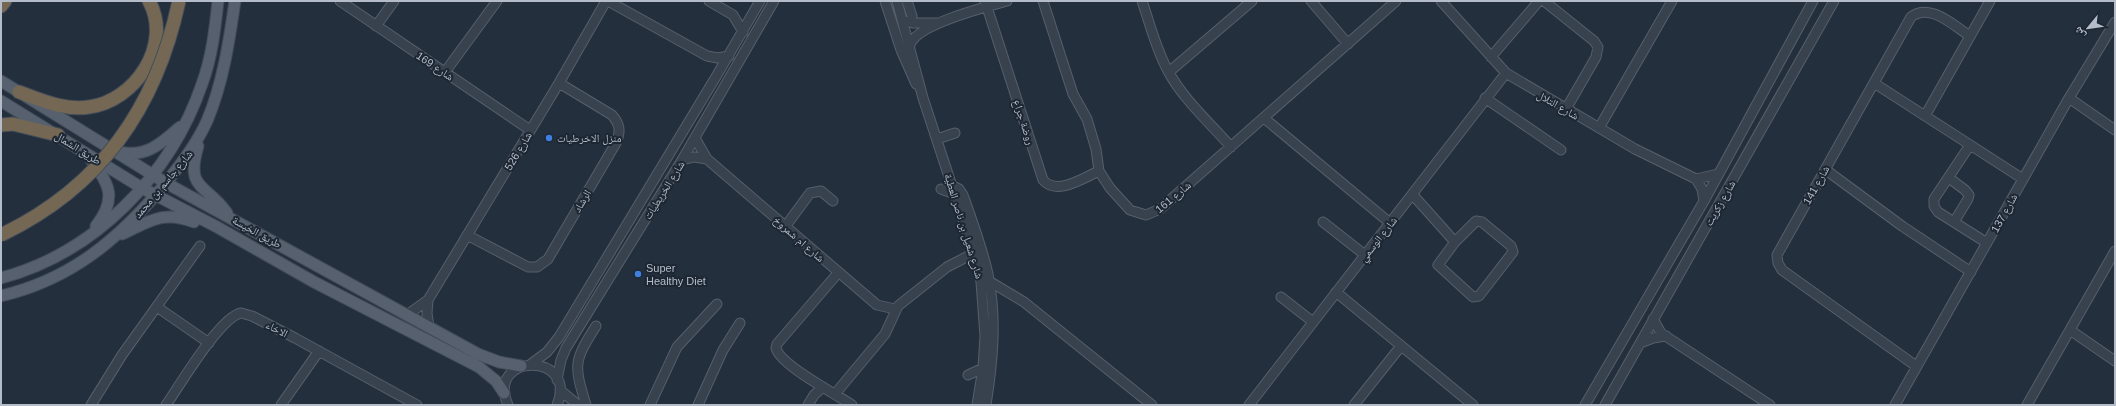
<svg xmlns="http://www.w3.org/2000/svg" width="2116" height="406" viewBox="0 0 2116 406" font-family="Helvetica,'Noto Naskh Arabic',sans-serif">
	<rect width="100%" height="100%" fill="#242f3e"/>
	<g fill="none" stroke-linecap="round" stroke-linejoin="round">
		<defs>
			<path id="minor" d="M 340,1 L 530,130
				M 608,1 L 707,56 L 718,58 L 729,56
				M 709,1 L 733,15 L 743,32
				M 885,1 L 901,50 L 916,84
				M 897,1 L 923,98 L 974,253 L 981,282 L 985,336 L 983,368 L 977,405
				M 907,1 L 912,16
				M 985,1 L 1043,180 C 1057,196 1083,178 1099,171
				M 1043,1 L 1073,94 L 1087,119 L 1096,149 L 1099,171 L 1110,188 L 1130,210 L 1146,215 L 1160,209 L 1396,1
				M 1142,1 C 1150,24 1156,49 1168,71 C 1183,99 1210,123 1231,147
				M 1311,1 L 1348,44
				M 1441,1 L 1506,73 L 1635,149 L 1696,179 L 1702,189 L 1704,201
				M 1544,1 L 1594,41 L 1598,47 L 1596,57 L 1566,109
				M 903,20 L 913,23 L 938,23
				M 376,26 L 394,1
				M 910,45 C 916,24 986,7 1007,1
				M 1491,57 L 1539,1
				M 445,72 L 497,1
				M 1169,72 L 1252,1
				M 1874,83 L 2023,179
				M 1485,98 L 1561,150
				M 2069,98 L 2115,130
				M 1925,116 L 1990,1
				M 1264,118 L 1390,223
				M 1599,128 L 1672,1
				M 695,138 L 707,159 L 877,305 L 895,309
				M 937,139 L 955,133
				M 1970,145 L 1934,199 L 1934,206 L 1938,212 L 1987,243
				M 682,160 L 694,157 L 707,159
				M 1826,170 L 1902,226 L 1971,272
				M 1949,178 L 1965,190 L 1969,195 L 1968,199 L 1954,222
				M 1696,179 L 1718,174
				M 953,186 L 959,189 L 963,195 C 972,220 982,247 988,274 C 997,318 993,361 986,405
				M 941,189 L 955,194
				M 1413,195 L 1455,242
				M 1476,221 L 1482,222 L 1511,246 L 1513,252 L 1479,296 L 1473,297 L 1438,265 L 1455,242 Z
				M 1323,222 L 1365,255
				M 785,227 L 810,193 L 821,191 L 833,201
				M 467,235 L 528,267 L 537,267 L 548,259 L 616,143 C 621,132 620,124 612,115 L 559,83
				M 838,273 L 777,344 L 776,348 C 780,365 836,394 852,405
				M 989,281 L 1024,302 L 1152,405
				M 1336,292 L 1473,405
				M 1281,297 L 1313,322
				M 428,300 L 427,313 L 429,327
				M 157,307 L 209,343
				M 407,315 L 428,300 L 559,83 L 606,1
				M 1653,319 L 1661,333 L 1770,405
				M 2070,330 L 2115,361
				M 1640,343 L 1653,338 L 1666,336
				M 531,364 L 547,352 L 559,337 L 717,75 L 760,1
				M 1916,366 L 1782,270 L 1778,263 L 1777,255 L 1911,17 C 1930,2 1954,26 1970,36
				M 968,375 L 983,368
				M 557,380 L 561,360 L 566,348 L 682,160 L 774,1
				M 560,390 L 578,405
				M 835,394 L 885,334 L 898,306 L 947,267 L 974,253
				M 91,405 L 122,355 L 200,246
				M 166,405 C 180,385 220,317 241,313 L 252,316 L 295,338 L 417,405
				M 281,405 L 319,351
				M 508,405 C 485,352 579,352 557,405
				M 586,405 C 574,365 573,362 596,326
				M 650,405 L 677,347 L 717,304
				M 698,405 L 723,350 L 740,323
				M 808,405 L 814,395 L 823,387
				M 1249,405 L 1506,73
				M 1354,405 L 1401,346
				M 1585,405 L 1704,201 L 1813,1
				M 1605,405 L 1834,1
				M 1895,405 L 2069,98 L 2115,22
				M 2027,405 L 2115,251"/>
			<path id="major" d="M 1,81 L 166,183 L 478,354 L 499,362 L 521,366
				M 1,101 L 142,188 L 217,227 L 314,282 L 479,367 L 496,381 L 504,393
				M 198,146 C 185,191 206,183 227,213
				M 120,152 C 146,158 162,143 180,127
				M 91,160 C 110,184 117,199 96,226
				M 122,234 C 150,221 163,210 194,222
				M 1,278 C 95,253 171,175 202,84 C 212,57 215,29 218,1
				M 1,296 C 72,279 119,239 165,184 C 181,164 196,145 207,121 C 223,83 229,42 235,1"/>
			<path id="highway" d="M 1,6 L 5,1
				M 19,92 C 41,100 65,111 89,107 C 135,101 173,45 149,1
				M 1,125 L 13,124 L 58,135"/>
		</defs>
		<use href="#minor" stroke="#565f6c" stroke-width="11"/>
		<use href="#major" stroke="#414a57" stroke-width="13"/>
		<use href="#highway" stroke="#434c59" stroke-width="15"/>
		<use href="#minor" stroke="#38414e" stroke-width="9"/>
		<use href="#major" stroke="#56606e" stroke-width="11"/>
		<use href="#highway" stroke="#746855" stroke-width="13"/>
		<defs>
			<path id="highway-bridge" d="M 1,235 C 101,187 156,108 179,1"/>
		</defs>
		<use href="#highway-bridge" stroke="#434c59" stroke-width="15" stroke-linecap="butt"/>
		<use href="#highway-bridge" stroke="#746855" stroke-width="13"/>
	</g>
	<g fill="#3f7fe0" stroke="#1d2633" stroke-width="1.5">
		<circle cx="549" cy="138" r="4"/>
		<circle cx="638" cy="274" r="4"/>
	</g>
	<g text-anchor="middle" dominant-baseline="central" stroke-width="4" stroke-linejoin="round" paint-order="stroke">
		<g font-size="11" fill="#b4bcc9" stroke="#1d2633">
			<text transform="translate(435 66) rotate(34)">شارع 169</text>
			<text transform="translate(1558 105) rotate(30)">شارع التلال</text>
			<text transform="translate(1024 122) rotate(72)">روضة جراع</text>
			<text transform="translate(78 148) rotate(32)">طريق الشمال</text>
			<text transform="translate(518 151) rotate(-59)">شارع 526</text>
			<text transform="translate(163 184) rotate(-50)">شارع جاسم بن محمد</text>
			<text transform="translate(1816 185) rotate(-61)">شارع 141</text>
			<text transform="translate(664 190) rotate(-58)">شارع الخريطيات</text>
			<text transform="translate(1173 197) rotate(-40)">شارع 161</text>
			<text transform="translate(582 201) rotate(-59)">الرشاد</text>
			<text transform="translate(1720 203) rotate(-60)">شارع زكريت</text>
			<text transform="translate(2004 213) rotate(-61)">شارع 137</text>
			<text transform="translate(964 226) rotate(73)">شارع شعيل بن ناصر العطية</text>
			<text transform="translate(257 232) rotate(29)">طريق الخيسة</text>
			<text transform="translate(799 239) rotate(41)">شارع ام شمروخ</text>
			<text transform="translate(1378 239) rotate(-52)">شارع الوسمي</text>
			<text transform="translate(277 329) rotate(27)">الاخاء</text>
		</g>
		<g font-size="11" fill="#b4bcc9" stroke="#1d2633" text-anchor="start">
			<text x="557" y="138">منزل الاخرطيات</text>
			<text x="646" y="268">Super<tspan x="646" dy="13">Healthy Diet</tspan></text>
		</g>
	</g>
	<rect width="2116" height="406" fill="none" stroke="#b4bcc9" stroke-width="4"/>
	<g transform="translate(2088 28) rotate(241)" stroke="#1d2633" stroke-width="3" paint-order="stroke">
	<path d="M0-3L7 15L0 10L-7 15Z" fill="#b4bcc9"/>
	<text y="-6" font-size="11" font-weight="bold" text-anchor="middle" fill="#b4bcc9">ش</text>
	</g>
</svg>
